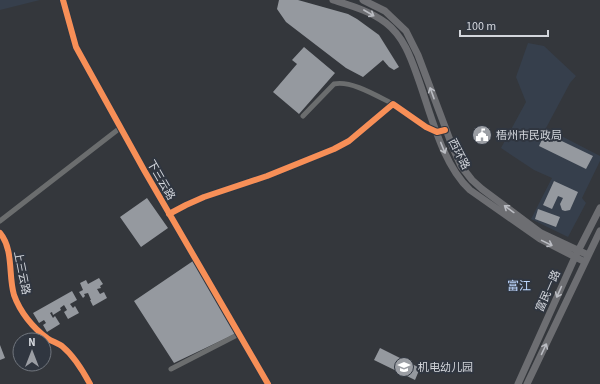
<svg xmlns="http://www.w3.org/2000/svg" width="600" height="384" viewBox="0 0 600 384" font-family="'Source Sans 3','Noto Sans SC',sans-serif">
	<rect width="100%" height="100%" fill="#34373c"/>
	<path fill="#363f4c" d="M 0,0 L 40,0 L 0,10 Z
		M 528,43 L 544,46 L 576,76 L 570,83 L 546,128 L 600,156 L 600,161 L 582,198 L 586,203 L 568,237 L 531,219 L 552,178 L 534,170 L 501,148 L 526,102 L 516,77 Z"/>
	<path fill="#95999f" d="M 279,0 L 298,0 L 348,14 L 357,19 L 379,35 L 399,67 L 394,70 L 389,67 L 383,60 L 363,77 L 346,68 L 286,22 L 277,9 Z
		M 304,47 L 335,73 L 299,114 L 273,92 L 297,64 L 292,60 Z
		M 545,133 L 593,156 L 586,169 L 539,146 Z
		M 554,181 L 578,192 L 570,210 L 565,211 L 562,210 L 560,204 L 563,198 L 558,196 L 552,209 L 543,205 Z
		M 147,198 L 168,228 L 141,247 L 120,217 Z
		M 538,209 L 560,217 L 556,227 L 535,219 Z
		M 193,261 L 235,334 L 174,363 L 134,301 Z
		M 99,278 L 103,284 L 100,286 L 101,288 L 97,289 L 100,294 L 104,292 L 107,298 L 93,306 L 90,300 L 91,300 L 88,293 L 84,294 L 85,296 L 83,298 L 79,292 L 83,290 L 80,283 L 86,280 L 88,284 Z
		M 72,291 L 77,300 L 70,304 L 73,308 L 75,306 L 79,313 L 68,319 L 64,312 L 67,310 L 64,305 L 60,308 L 61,310 L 53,315 L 52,312 L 50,313 L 53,318 L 55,316 L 60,324 L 47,332 L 43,325 L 46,323 L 44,320 L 39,323 L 33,313 Z
		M 0,345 L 5,358 L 0,360 Z
		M 380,348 L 420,368 L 415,380 L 374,360 Z"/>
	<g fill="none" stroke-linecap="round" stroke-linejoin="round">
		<path stroke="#6b6d6e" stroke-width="5" d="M 63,0 L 76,47 L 144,170 L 268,384
			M 303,116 L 334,84 C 351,80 377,96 393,104
			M 169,214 L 186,205 L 204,197 L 267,176 L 334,149 L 349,141 L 393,104 L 426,127 L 437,132 L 445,130
			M 0,221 L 120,128
			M 0,233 C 14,250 8,275 14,295 C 20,312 33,328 47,338 C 52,342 59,343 63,347 C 75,357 83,371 90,384
			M 171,369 L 239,334"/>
		<path stroke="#6d6e72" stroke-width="7" d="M 333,0 C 352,6 370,11 386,23 C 404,37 411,58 418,78 C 431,114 442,164 470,190 L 540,239 L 585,262
			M 363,0 L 385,11 L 406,31 L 418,55 L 453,148 L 461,166 L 472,180 L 482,189 L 541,233 L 588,255
			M 518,384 L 575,257 L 600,208
			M 527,384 L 600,231"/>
		<defs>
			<path id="cycleway" d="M 63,0 L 76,47 L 144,170 L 268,384
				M 169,214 L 186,205 L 204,197 L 267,176 L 334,149 L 349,141 L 393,104 L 426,127 L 437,132 L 445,130
				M 0,233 C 14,250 8,275 14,295 C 20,312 33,328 47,338 C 52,342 59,343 63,347 C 75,357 83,371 90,384"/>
		</defs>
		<use href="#cycleway" stroke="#303640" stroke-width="8"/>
		<use href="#cycleway" stroke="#f78f57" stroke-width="6"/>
	</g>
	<defs><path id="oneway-shaft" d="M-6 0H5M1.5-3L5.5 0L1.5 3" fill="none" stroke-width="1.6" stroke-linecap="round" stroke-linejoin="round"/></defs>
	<g stroke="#babcc2">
		<use href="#oneway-shaft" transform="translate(369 13) rotate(30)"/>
		<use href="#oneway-shaft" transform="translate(432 93) rotate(-110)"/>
		<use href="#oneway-shaft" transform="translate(443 148) rotate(68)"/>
		<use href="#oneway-shaft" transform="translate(509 209) rotate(-144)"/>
		<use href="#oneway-shaft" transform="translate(547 243) rotate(26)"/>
		<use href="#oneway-shaft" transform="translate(559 292) rotate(114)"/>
		<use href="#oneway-shaft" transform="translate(544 349) rotate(-65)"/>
	</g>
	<defs>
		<symbol id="civic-disc" viewBox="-11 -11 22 22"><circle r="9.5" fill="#9b9ea4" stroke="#303640"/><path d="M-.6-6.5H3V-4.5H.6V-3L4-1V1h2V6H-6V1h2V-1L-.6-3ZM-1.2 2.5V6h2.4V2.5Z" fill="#fff"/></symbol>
		<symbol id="school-disc" viewBox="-11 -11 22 22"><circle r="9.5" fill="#9b9ea4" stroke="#303640"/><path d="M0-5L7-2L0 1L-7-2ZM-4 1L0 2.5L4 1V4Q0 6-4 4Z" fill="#fff"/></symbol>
	</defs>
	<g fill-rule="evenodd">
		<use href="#civic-disc" x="471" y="124" width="22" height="22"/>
		<use href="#school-disc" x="393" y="356" width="22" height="22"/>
	</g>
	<g text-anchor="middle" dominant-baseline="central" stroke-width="4" stroke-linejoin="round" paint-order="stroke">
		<g font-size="11" fill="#d3d6dc" stroke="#303640" text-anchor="start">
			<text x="496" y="135">梧州市民政局</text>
			<text x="418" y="367">机电幼儿园</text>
		</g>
		<g font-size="11" fill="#d3d6dc" stroke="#303640">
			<text transform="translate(459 154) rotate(63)">西环路</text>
			<text transform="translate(161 180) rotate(60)">下三云路</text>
			<text transform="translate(22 273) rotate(79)">上三云路</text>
			<text transform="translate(548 291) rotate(-66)">富民一路</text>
		</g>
		<g font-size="12" fill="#bed7fe" stroke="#303640">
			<text x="519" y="286">富江</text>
		</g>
	</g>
	<g transform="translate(32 352)"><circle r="19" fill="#303640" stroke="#71767e"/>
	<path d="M0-3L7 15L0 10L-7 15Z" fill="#9b9ea4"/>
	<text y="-6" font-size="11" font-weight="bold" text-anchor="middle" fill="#d3d6dc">N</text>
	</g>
	<path d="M460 30v6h88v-6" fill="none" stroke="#d3d6dc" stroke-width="2"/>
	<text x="466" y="30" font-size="12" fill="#d3d6dc" stroke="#303640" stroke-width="3" paint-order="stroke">100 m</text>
</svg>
